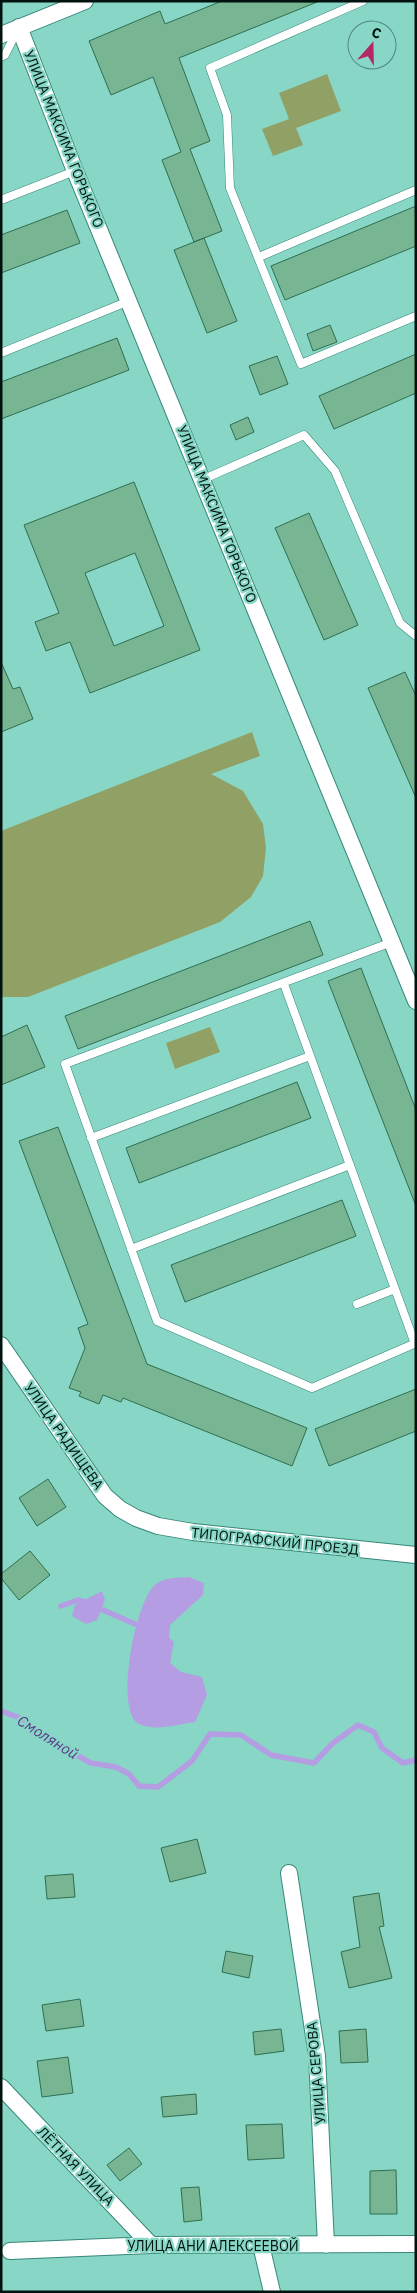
<svg xmlns="http://www.w3.org/2000/svg" width="417" height="2293" viewBox="0 0 417 2293" font-family="'IBM Plex Sans',sans-serif">
	<rect width="100%" height="100%" fill="#87d6c6"/>
	<path fill="#91a064" d="M 327,74 L 341,111 L 296,128 L 303,145 L 273,156 L 262,129 L 289,119 L 279,93 Z
		M 252,732 L 260,756 L 211,774 L 243,791 L 263,824 L 266,848 L 263,876 L 251,897 L 220,922 L 28,997 L 1,997 L 1,831 Z
		M 210,1027 L 220,1052 L 175,1069 L 166,1043 Z"/>
	<path fill="#b59de3" d="M 189,1577 L 204,1583 L 203,1595 L 170,1625 L 169,1638 L 174,1642 L 170,1663 L 181,1672 L 202,1677 L 207,1695 L 195,1722 C 178,1724 156,1732 139,1724 C 114,1711 135,1600 156,1584 C 166,1577 178,1578 189,1577 Z
		M 102,1591 L 105,1600 L 97,1620 L 86,1624 L 72,1616 L 75,1605 Z"/>
	<g fill="none" stroke-linecap="round" stroke-linejoin="round">
		<path stroke="#b59de3" stroke-width="5.5" d="M 61,1606 L 78,1600 L 88,1603
			M 96,1607 L 135,1624
			M 1,1711 L 20,1718 L 40,1735 L 91,1763 L 116,1767 L 129,1774 L 139,1786 L 158,1787 L 192,1761 L 210,1734 L 241,1735 L 271,1755 L 314,1763 L 333,1743 L 358,1725 L 374,1732 L 382,1748 L 403,1763 L 416,1760"/>
	</g>
	<path fill="#77b593" stroke="#306e50" fill-rule="evenodd" d="M 222,1 L 317,2 L 179,58 L 210,141 L 190,149 L 222,231 L 194,242 L 162,160 L 181,152 L 153,77 L 111,95 L 89,41 L 160,11 L 165,24 Z
		M 416,206 L 416,246 L 285,300 L 271,266 Z
		M 67,210 L 80,243 L 1,273 L 1,235 Z
		M 204,238 L 237,321 L 207,333 L 174,250 Z
		M 330,325 L 337,342 L 313,351 L 307,334 Z
		M 117,338 L 129,370 L 1,419 L 1,382 Z
		M 416,354 L 416,393 L 334,429 L 319,396 Z
		M 277,356 L 288,384 L 260,395 L 249,366 Z
		M 248,417 L 254,432 L 236,440 L 230,425 Z
		M 134,482 L 200,650 L 90,693 L 70,642 L 46,651 L 35,622 L 59,613 L 24,525 ZM 135,553 L 164,626 L 114,646 L 85,573 Z
		M 309,513 L 358,625 L 324,640 L 275,528 Z
		M 1,662 L 13,689 L 20,687 L 33,719 L 1,732 Z
		M 405,672 L 416,696 L 416,798 L 368,688 Z
		M 310,921 L 323,955 L 78,1049 L 65,1016 Z
		M 361,968 L 416,1110 L 416,1206 L 328,981 Z
		M 27,1025 L 45,1067 L 1,1085 L 1,1037 Z
		M 297,1082 L 311,1118 L 139,1183 L 126,1148 Z
		M 58,1127 L 147,1364 L 307,1428 L 292,1466 L 123,1398 L 121,1402 L 103,1395 L 99,1404 L 79,1396 L 81,1392 L 69,1388 L 85,1348 L 78,1328 L 88,1324 L 19,1141 Z
		M 342,1200 L 356,1236 L 185,1302 L 171,1265 Z
		M 416,1389 L 416,1431 L 329,1466 L 315,1429 Z
		M 48,1479 L 66,1507 L 37,1526 L 19,1498 Z
		M 30,1551 L 50,1575 L 19,1600 L 1,1578 L 1,1574 Z
		M 197,1839 L 206,1873 L 170,1882 L 161,1848 Z
		M 73,1874 L 75,1897 L 47,1899 L 45,1876 Z
		M 379,1893 L 384,1926 L 379,1927 L 392,1978 L 349,1988 L 341,1952 L 360,1947 L 353,1897 Z
		M 226,1951 L 253,1956 L 249,1978 L 222,1972 Z
		M 80,1999 L 84,2026 L 46,2031 L 42,2005 Z
		M 281,2029 L 284,2051 L 255,2055 L 253,2032 Z
		M 366,2029 L 368,2062 L 341,2063 L 339,2031 Z
		M 68,2057 L 73,2093 L 42,2097 L 37,2061 Z
		M 196,2094 L 197,2114 L 163,2117 L 161,2097 Z
		M 282,2124 L 284,2158 L 248,2160 L 246,2125 Z
		M 129,2148 L 142,2164 L 120,2181 L 107,2165 Z
		M 396,2170 L 397,2214 L 370,2214 L 370,2171 Z
		M 199,2187 L 202,2220 L 184,2222 L 181,2188 Z"/>
	<g fill="none" stroke-linecap="round" stroke-linejoin="round">
		<defs>
			<path id="service" d="M 363,1 L 210,68 L 227,115 L 230,188 L 301,364 L 416,316
				M 1,57 L 5,55 L 18,29
				M 1,200 L 75,171
				M 259,257 L 416,190
				M 1,353 L 129,301
				M 204,479 L 304,435 L 335,471 L 400,623 L 416,636
				M 392,942 L 65,1064 L 157,1321 L 312,1388 L 416,1343
				M 284,984 L 415,1344
				M 91,1138 L 310,1056
				M 131,1249 L 350,1165
				M 357,1304 L 395,1289"/>
			<path id="minor" d="M 19,27 L 75,171 L 416,1001
				M 1,35 L 85,1
				M 1,1345 L 105,1496 L 120,1509 L 136,1518 L 158,1526 L 193,1532 L 416,1555
				M 289,1873 L 317,2056 L 326,2245
				M 1,2087 L 151,2245
				M 261,2245 L 272,2292
				M 10,2251 L 151,2245 L 416,2244"/>
		</defs>
		<use href="#service" stroke="#368779" stroke-width="9"/>
		<use href="#minor" stroke="#368779" stroke-width="18"/>
		<use href="#service" stroke="#fff" stroke-width="8"/>
		<use href="#minor" stroke="#fff" stroke-width="16"/>
	</g>
	<g text-anchor="middle" dominant-baseline="central" stroke-width="4.5" stroke-linejoin="round" paint-order="stroke">
		<g font-size="14" fill="#00130f" stroke="#87d6c6">
			<text transform="translate(64 139) rotate(68)">УЛИЦА МАКСИМА ГОРЬКОГО</text>
			<text transform="translate(217 514) rotate(68)">УЛИЦА МАКСИМА ГОРЬКОГО</text>
			<text transform="translate(64 1436) rotate(55)">УЛИЦА РАДИЩЕВА</text>
			<text transform="translate(275 1541) rotate(6)">ТИПОГРАФСКИЙ ПРОЕЗД</text>
			<text transform="translate(316 2073) rotate(-95)">УЛИЦА СЕРОВА</text>
			<text transform="translate(76 2166) rotate(46)">ЛЁТНАЯ УЛИЦА</text>
			<text x="213" y="2246">УЛИЦА АНИ АЛЕКСЕЕВОЙ</text>
		</g>
		<g font-size="15" font-style="italic" fill="#5a388a" stroke="#87d6c6">
			<text transform="translate(48 1737) rotate(32)">Смоляной</text>
		</g>
	</g>
	<rect width="417" height="2293" fill="none" stroke="#00130f" stroke-width="5"/>
	<g transform="translate(372 45) rotate(20)"><circle r="24" fill="#87d6c6" stroke="#51887d"/>
	<path d="M0-4L9 19L0 12L-9 19Z" fill="#b42965"/>
	<text y="-8" font-size="14" font-weight="bold" text-anchor="middle" fill="#00130f">С</text>
	</g>
</svg>
